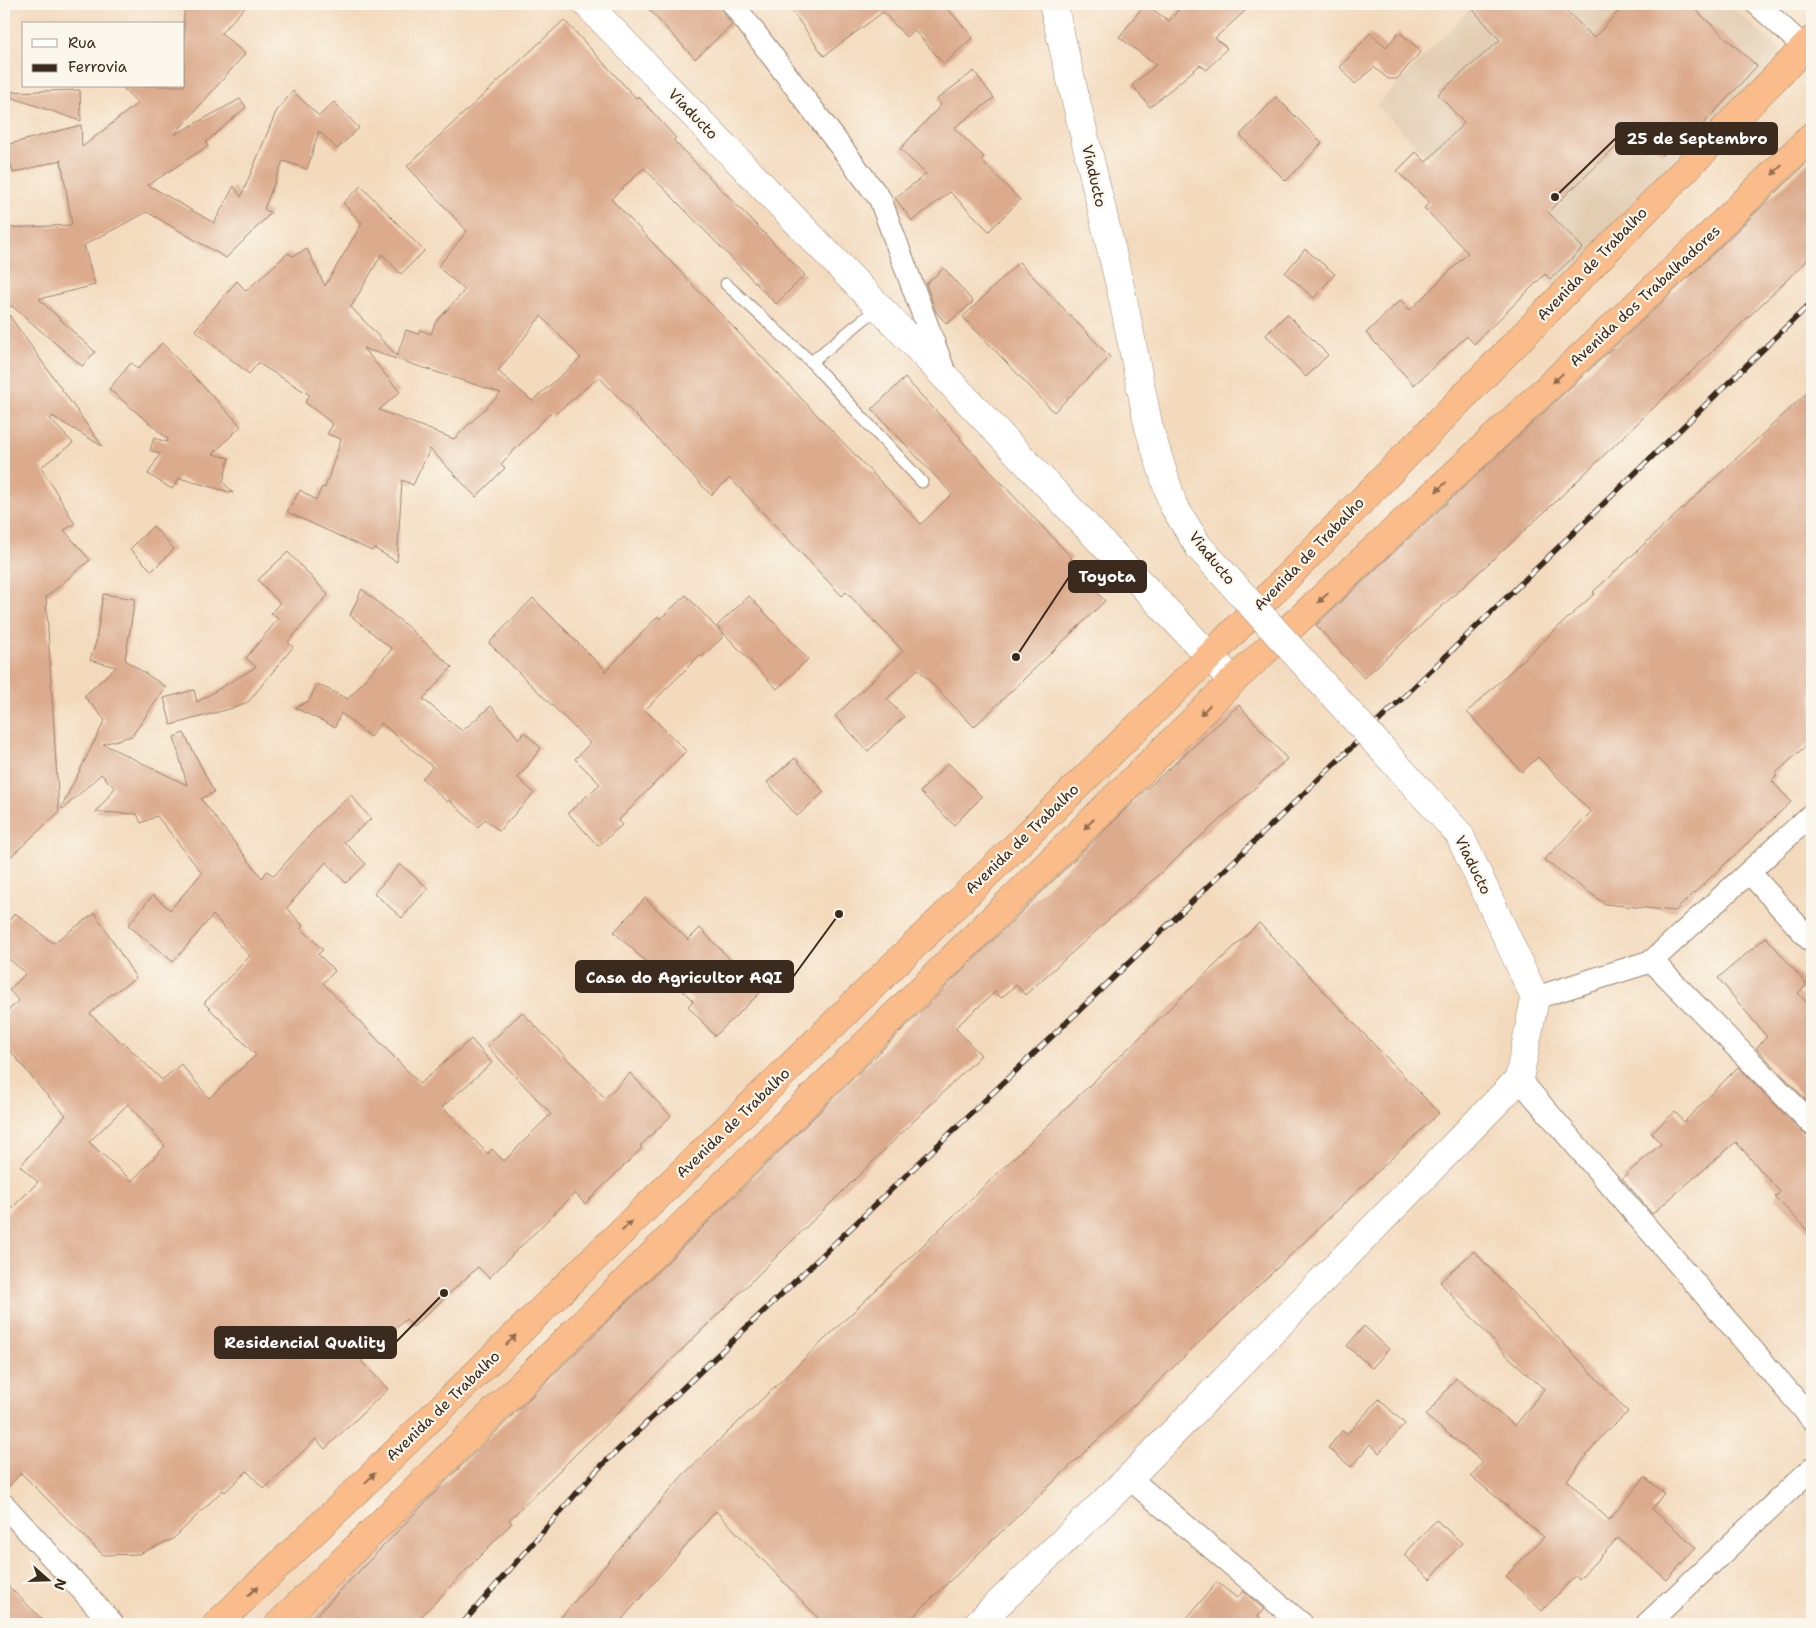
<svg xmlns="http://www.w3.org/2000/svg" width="1816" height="1628" viewBox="0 0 1816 1628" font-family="'Shantell Sans',sans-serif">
	<rect width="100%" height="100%" fill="#fbf7ec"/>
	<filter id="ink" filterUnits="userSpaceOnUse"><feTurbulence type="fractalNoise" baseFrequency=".02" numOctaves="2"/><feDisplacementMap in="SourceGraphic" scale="10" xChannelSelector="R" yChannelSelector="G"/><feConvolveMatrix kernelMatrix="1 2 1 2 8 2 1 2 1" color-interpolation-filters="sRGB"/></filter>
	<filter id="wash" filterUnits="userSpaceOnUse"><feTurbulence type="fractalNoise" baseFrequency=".0096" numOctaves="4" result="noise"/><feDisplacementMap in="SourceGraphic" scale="20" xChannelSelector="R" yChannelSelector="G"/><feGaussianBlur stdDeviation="1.12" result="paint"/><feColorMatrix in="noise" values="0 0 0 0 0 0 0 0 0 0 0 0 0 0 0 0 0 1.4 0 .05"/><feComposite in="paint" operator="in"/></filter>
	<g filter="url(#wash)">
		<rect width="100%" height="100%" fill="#f3dabd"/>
		<path fill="#e2cdb2" d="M 1475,4 L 1727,4 L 1787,55 L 1554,289 L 1377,105 Z"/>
		<g id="blocks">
			<path fill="#dcab8d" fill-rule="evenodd" d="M 184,4 L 248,4 L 221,33 L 245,54 L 174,135 L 240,99 L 246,107 L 206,142 L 208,146 L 148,185 L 214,223 L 234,186 L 241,197 L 276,112 L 293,91 L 319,116 L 334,102 L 359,128 L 337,149 L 319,131 L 307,169 L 283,161 L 264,209 L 271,213 L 226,258 L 147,212 L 84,245 L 95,285 L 39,299 L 95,352 L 82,366 L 12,306 L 9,307 L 6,228 L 72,225 L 61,160 L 13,173 L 6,145 L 81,125 L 82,147 L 138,103 L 121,86 L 184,86 Z
				M 644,4 L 720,4 L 722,11 L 732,25 L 695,59 Z
				M 787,4 L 943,4 L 973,37 L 944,64 L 914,30 L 906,37 L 883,12 L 824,56 Z
				M 1145,4 L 1169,21 L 1183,4 L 1253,4 L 1215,38 L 1227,48 L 1207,70 L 1200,65 L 1150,107 L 1132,85 L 1156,65 L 1119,37 Z
				M 1468,4 L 1560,4 L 1594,38 L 1625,4 L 1689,4 L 1757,66 L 1697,131 L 1692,126 L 1662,155 L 1636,128 L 1548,212 L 1583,248 L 1550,279 L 1545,274 L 1474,344 L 1467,336 L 1414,385 L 1366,333 L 1400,300 L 1410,310 L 1468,253 L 1424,208 L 1430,203 L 1397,171 L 1416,152 L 1426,162 L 1464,123 L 1438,94 L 1500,40 Z
				M 564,20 L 636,98 L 638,96 L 676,138 L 673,140 L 805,275 L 776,304 L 644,168 L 611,199 L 921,524 L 952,494 L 872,409 L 905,378 L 961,438 L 960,439 L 1072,558 L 1068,562 L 1105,601 L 974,727 L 918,669 L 887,699 L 904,717 L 868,751 L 835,716 L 903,651 L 846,592 L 842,596 L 730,478 L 711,495 L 599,377 L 553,416 L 550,413 L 501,464 L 505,468 L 476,497 L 430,449 L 413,485 L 402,480 L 397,562 L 374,548 L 372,551 L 287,512 L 300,490 L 316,500 L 322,487 L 325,488 L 341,439 L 327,434 L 333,424 L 305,402 L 310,395 L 258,363 L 249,374 L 195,330 L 237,281 L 246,291 L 288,253 L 293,256 L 307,249 L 325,286 L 362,223 L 343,203 L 361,186 L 424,251 L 401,274 L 382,254 L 351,307 L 397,356 L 406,330 L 418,334 L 420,330 L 431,334 L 435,323 L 465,290 L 438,267 L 467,231 L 407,166 ZM 541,316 L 581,358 L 532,401 L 498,371 ZM 363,348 L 396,359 L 501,393 L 454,439 L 379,410 L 400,392 Z
				M 1399,32 L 1421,51 L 1397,79 L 1388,79 L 1374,67 L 1355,84 L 1340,67 L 1370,33 L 1386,47 Z
				M 974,71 L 994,98 L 954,128 L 984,157 L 981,160 L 1020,200 L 989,231 L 950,192 L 912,221 L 895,198 L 926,174 L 900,149 L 941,105 L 937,99 Z
				M 80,90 L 81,121 L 4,95 L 4,92 Z
				M 1276,97 L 1322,143 L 1286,181 L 1240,135 Z
				M 1812,158 L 1812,256 L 1552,505 L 1364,678 L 1316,625 L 1691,275 Z
				M 1305,249 L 1335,274 L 1314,298 L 1285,273 Z
				M 1019,262 L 1110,357 L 1054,412 L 963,317 Z
				M 944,268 L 973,302 L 947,324 L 936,312 L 926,284 Z
				M 4,307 L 9,317 L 9,315 L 102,446 L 52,416 L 50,419 L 73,443 L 41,467 L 75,524 L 64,530 L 90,560 L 46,597 L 59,812 L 4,863 Z
				M 1287,314 L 1328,355 L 1306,377 L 1266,335 Z
				M 162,343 L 241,426 L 213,454 L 229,458 L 223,482 L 233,493 L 179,478 L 172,489 L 148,474 L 160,454 L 150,450 L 154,438 L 167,442 L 168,439 L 109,389 L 131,363 L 138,369 Z
				M 1812,388 L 1812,740 L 1775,774 L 1777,776 L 1772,781 L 1791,802 L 1675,911 L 1605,904 L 1544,860 L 1591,812 L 1538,757 L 1522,772 L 1467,712 L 1595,593 L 1593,592 Z
				M 153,526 L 174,549 L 152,571 L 130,549 Z
				M 288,552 L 328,595 L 288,642 L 293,647 L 249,701 L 240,706 L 171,725 L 164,698 L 194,690 L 197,702 L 256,667 L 246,658 L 278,619 L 271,613 L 280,603 L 258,580 Z
				M 362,589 L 409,628 L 452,667 L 423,699 L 462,731 L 491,706 L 519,739 L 524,732 L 541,748 L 518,778 L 534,793 L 499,831 L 485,819 L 478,827 L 449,800 L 447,802 L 422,778 L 433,767 L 381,723 L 370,737 L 341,713 L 335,727 L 295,708 L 309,701 L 317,684 L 348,699 L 392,649 L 350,615 Z
				M 103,594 L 135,599 L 125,660 L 166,687 L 132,736 L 103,744 L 187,785 L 174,737 L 184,733 L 214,792 L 201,799 L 262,878 L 267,871 L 274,876 L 323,820 L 351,795 L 371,819 L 344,842 L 366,864 L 346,883 L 326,862 L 287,908 L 303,926 L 301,928 L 323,950 L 318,954 L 335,971 L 323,983 L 420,1084 L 471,1039 L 492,1063 L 442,1107 L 488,1154 L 492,1149 L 504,1161 L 551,1114 L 487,1046 L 522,1012 L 605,1098 L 630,1073 L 671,1116 L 640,1146 L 642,1148 L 585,1204 L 575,1193 L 489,1278 L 478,1267 L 413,1327 L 406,1319 L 361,1361 L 388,1389 L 325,1449 L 316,1439 L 264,1489 L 247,1471 L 225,1492 L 223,1490 L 173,1539 L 139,1554 L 103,1555 L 21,1473 L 4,1492 L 4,1216 L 38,1182 L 20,1166 L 66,1115 L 43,1091 L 4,1043 L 4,1014 L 19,1001 L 9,990 L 26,973 L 4,955 L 4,927 L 15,913 L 53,943 L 95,913 L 136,978 L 109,996 L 90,1014 L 123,1044 L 124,1043 L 162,1080 L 181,1064 L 209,1098 L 256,1055 L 204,1003 L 250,956 L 213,915 L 173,962 L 128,925 L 153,895 L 170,910 L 202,873 L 157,816 L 141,823 L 137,814 L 96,812 L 115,788 L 101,774 L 63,809 L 61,808 L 105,720 L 84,696 L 116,667 L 90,660 L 96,642 ZM 128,1104 L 165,1146 L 132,1181 L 89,1142 Z
				M 686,595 L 724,636 L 702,657 L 700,655 L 645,710 L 686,751 L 618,821 L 622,825 L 598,846 L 568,813 L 600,784 L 575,759 L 590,743 L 489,643 L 533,598 L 606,671 L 658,616 L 660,619 Z
				M 749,596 L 808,659 L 777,689 L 717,626 Z
				M 1239,705 L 1287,759 L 1025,995 L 1016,985 L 1001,998 L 995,992 L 955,1028 L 981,1055 L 509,1520 L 512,1523 L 414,1624 L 308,1624 L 446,1481 L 1140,795 Z
				M 795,758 L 824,792 L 797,816 L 767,782 Z
				M 948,763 L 982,797 L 954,825 L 920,792 Z
				M 400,864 L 428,888 L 402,918 L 374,893 Z
				M 645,898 L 688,940 L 700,928 L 761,992 L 715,1036 L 688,1006 L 693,1001 L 657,964 L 653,968 L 614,932 Z
				M 1259,923 L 1439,1113 L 905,1624 L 824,1624 L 716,1511 L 618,1624 L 555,1624 L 683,1475 Z
				M 1766,937 L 1807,985 L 1798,993 L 1812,1008 L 1812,1106 L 1756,1048 L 1767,1037 L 1718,978 Z
				M 1738,1067 L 1803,1133 L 1812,1137 L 1812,1235 L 1775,1197 L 1780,1192 L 1736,1142 L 1652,1214 L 1622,1178 L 1661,1144 L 1651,1133 L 1675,1112 L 1684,1122 Z
				M 1474,1251 L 1521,1302 L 1551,1330 L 1628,1412 L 1603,1435 L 1567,1480 L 1609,1520 L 1645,1477 L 1664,1493 L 1652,1509 L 1696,1547 L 1667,1580 L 1618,1538 L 1579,1579 L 1576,1575 L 1542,1611 L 1506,1576 L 1544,1537 L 1471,1476 L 1483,1462 L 1426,1416 L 1456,1378 L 1515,1426 L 1544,1389 L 1502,1351 L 1440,1282 Z
				M 1364,1326 L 1389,1349 L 1372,1368 L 1347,1346 Z
				M 1379,1399 L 1405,1424 L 1379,1453 L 1370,1444 L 1351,1467 L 1328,1448 L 1342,1431 L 1347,1434 Z
				M 1436,1520 L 1462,1543 L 1430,1579 L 1404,1555 Z
				M 4,1582 L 47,1624 L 4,1624 Z
				M 1217,1582 L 1237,1598 L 1243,1591 L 1264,1609 L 1258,1616 L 1268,1624 L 1182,1624 Z"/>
		</g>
	</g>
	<g filter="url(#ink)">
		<use href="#blocks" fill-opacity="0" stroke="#97826e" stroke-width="1"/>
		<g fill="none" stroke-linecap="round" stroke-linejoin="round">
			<defs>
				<path id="service" d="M 726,284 L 811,362
					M 879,307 L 811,362 L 922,482"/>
				<path id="minor" d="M 733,4 L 880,199 L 946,376
					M 1757,4 L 1804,47
					M 1749,872 L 1812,942
					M 1652,961 L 1812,1124
					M 1535,998 L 1652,961 L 1812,814
					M 1519,1079 L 1812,1419
					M 1129,1478 L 1302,1624
					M 4,1505 L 113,1624
					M 1647,1624 L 1812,1468"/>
				<path id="tertiary" d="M 587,4 L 879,307 L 1233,681
					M 977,1624 L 1129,1478 L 1519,1079 L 1535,998 L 1459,834"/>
				<path id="trunk" d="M 217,1624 L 343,1504 L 1210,656 L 1812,40
					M 279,1624 L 1233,681 L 1680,264 L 1812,136"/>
			</defs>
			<use href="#service" stroke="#97826e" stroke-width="13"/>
			<use href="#minor" stroke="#97826e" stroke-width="24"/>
			<use href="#tertiary" stroke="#97826e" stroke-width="29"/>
			<use href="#trunk" stroke="#97826e" stroke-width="29"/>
			<use href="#service" stroke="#fff" stroke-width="11"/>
			<use href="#minor" stroke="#fff" stroke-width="22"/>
			<use href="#tertiary" stroke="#fff" stroke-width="28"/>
			<use href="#trunk" stroke="#f9bc8a" stroke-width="28"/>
			<defs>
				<path id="rail" d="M 462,1624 L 596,1471 L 1110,981 L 1812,302"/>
			</defs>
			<use href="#rail" stroke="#3b2a1e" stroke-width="5.5"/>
			<use href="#rail" stroke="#fbf7ec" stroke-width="4" stroke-dasharray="11" stroke-linecap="butt"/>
			<defs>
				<path id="tertiary-bridge" d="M 1053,4 L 1123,299 L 1149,428 L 1173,505 L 1199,547 L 1459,834"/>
			</defs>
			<use href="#tertiary-bridge" stroke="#97826e" stroke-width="29" stroke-linecap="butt"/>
			<use href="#tertiary-bridge" stroke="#fff" stroke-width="28"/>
		</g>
		<defs><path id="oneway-solid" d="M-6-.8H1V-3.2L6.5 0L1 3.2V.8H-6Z" transform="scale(1.25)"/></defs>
		<g fill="#906c4f">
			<use href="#oneway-solid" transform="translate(1777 170) rotate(136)"/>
			<use href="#oneway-solid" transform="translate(1558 378) rotate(137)"/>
			<use href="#oneway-solid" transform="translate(1441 487) rotate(137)"/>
			<use href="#oneway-solid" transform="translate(1323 598) rotate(137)"/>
			<use href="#oneway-solid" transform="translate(1205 710) rotate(135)"/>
			<use href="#oneway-solid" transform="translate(1089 824) rotate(135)"/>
			<use href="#oneway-solid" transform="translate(627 1226) rotate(-44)"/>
			<use href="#oneway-solid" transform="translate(511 1340) rotate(-44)"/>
			<use href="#oneway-solid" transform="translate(370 1478) rotate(-44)"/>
			<use href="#oneway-solid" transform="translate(253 1591) rotate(-44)"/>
		</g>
	</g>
	<g text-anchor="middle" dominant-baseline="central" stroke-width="4.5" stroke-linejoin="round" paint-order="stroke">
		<g font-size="15" fill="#3b2a1e" stroke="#fbf7ec">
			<text transform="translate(693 114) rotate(46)">Viaducto</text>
			<text transform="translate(1094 176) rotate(77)">Viaducto</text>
			<text transform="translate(1592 264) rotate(-46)">Avenida de Trabalho</text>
			<text transform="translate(1645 296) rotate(-43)">Avenida dos Trabalhadores</text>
			<text transform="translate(1309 554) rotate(-46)">Avenida de Trabalho</text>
			<text transform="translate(1212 558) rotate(51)">Viaducto</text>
			<text transform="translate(1022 839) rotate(-44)">Avenida de Trabalho</text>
			<text transform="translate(1473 865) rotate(64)">Viaducto</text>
			<text transform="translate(733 1123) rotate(-44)">Avenida de Trabalho</text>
			<text transform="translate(443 1406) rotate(-44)">Avenida de Trabalho</text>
		</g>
	</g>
	<path fill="none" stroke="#3b2a1e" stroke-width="2" d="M1555 197L1616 138M1016 657L1069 577M839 914L793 977M444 1293L396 1342"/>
	<g fill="#3b2a1e" stroke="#fbf7ec" stroke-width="2">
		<circle cx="1555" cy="197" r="5"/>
		<circle cx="1016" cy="657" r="5"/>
		<circle cx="839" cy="914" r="5"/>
		<circle cx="444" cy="1293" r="5"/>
	</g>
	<g fill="#3b2a1e" stroke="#3b2a1e" stroke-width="2">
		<rect x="1616" y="123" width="161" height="31" rx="5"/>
		<rect x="1069" y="561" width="77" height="31" rx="5"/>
		<rect x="576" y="961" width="217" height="31" rx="5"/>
		<rect x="215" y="1327" width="181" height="31" rx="5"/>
	</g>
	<g font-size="16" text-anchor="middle" font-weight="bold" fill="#fff">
		<text x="1697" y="144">25 de Septembro</text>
		<text x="1107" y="582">Toyota</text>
		<text x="684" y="983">Casa do Agricultor AQI</text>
		<text x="305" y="1348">Residencial Quality</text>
	</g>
	<rect width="1816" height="1628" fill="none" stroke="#fbf7ec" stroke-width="20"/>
	<rect x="22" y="22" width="162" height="65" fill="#fbf7ec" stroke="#aea59a"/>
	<rect x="32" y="39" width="25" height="8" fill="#ffffff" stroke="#aea59a"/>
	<text x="68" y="48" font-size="15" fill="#3b2a1e">Rua</text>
	<rect x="32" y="64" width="25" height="8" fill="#3b2a1e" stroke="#aea59a"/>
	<text x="68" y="72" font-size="15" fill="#3b2a1e">Ferrovia</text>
	<g transform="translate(48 1580) rotate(110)" stroke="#fbf7ec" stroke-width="4" paint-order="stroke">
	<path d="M0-4L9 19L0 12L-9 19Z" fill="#3b2a1e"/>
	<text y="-8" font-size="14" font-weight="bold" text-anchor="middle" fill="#3b2a1e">N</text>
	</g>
</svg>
